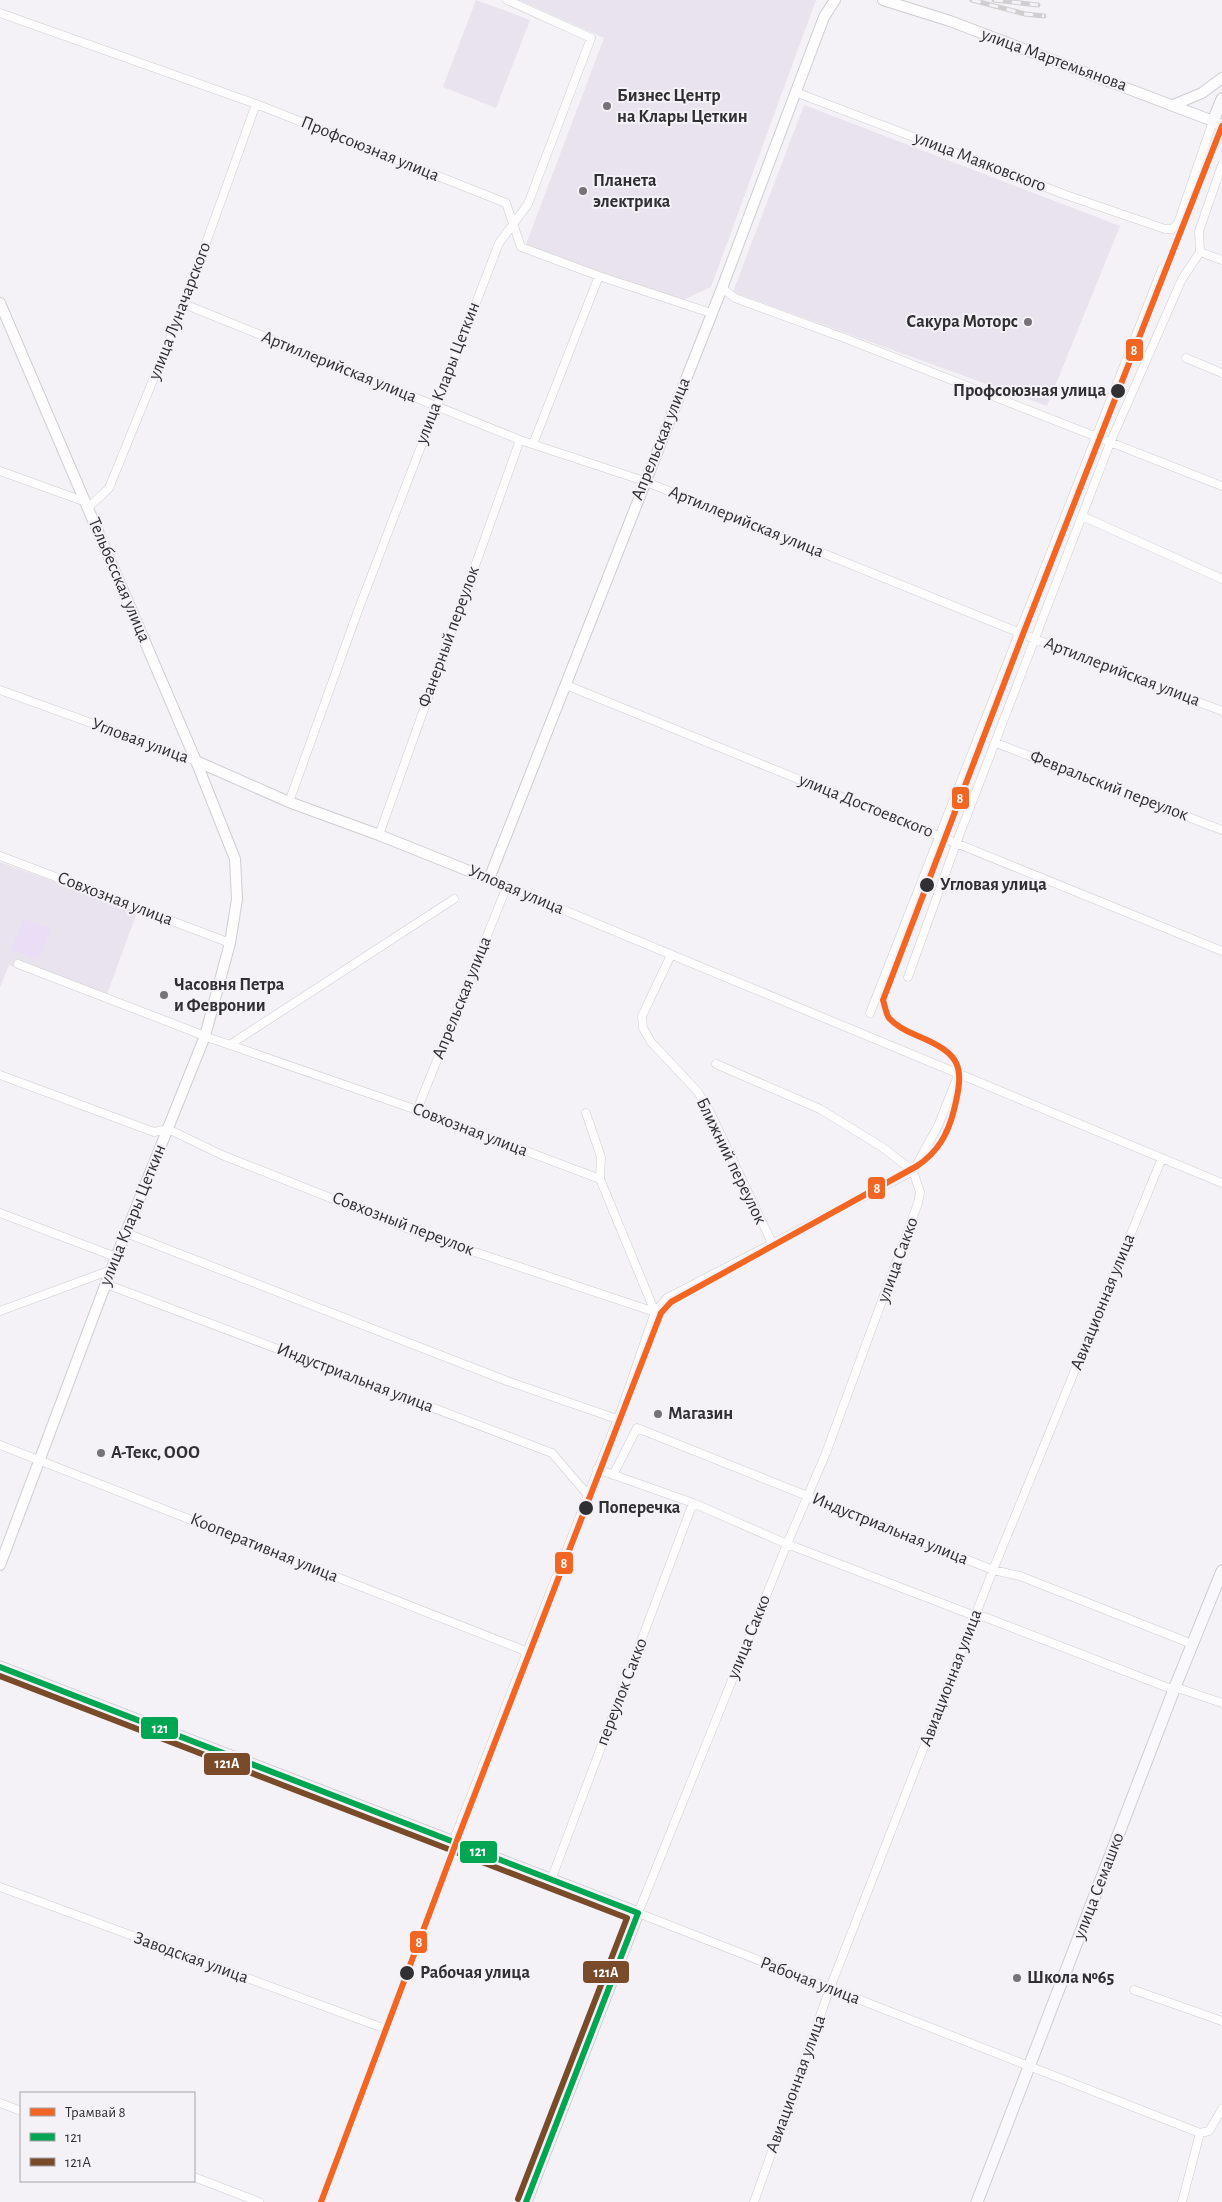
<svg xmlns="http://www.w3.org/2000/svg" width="1222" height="2202" viewBox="0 0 1222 2202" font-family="'Alegreya Sans',sans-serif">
	<rect width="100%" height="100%" fill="#f4f2f6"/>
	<path fill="#e8e3ec" d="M 476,0 L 530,20 L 496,108 L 443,87 Z
		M 519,0 L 816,0 L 711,287 L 683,300 L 525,247 L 604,38 Z
		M 804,105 L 1120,226 L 1047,406 L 733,292 Z
		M 0,862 L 137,912 L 105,1000 L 9,965 L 0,987 Z"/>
	<path fill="#eadef7" d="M 24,919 L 51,929 L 38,960 L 11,949 Z"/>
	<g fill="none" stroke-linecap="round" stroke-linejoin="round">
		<defs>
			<path id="minor" d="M 0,13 L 256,104 L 506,203 L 521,247 L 599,276 L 711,313
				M 795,92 L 1066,195 L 1165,229 L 1172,229 L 1178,223 L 1213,121
				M 1200,252 L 1222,260
				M 722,288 L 735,298 L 847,339 L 1222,486
				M 184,304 L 520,440 L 644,481 L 1035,639 L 1222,711
				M 1186,358 L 1222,373
				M 533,444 L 599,276
				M 0,471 L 86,502
				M 88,508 L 109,488 L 184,304 L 256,104
				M 1082,516 L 1222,579
				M 566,685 L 1222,951
				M 0,690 L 196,761
				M 996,743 L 1222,830
				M 289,802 L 359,608 L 499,243 L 528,204 L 591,38 L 507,0
				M 379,835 L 520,440
				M 0,856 L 230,943
				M 489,879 L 1222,1183
				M 671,955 L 642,1016 L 643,1028 L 651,1042 L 698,1092 L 709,1110 L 772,1243
				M 18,964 L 205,1036
				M 908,977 L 956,844 L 1110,443 L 1182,279 L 1200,252 L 1199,231 L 1222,165
				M 870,1013 L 1162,269
				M 204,1036 L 417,1110 L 600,1179 L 655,1312
				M 231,1044 L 454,899
				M 716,1064 L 820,1109 L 882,1147 L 913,1171 L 920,1192 L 918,1203 L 826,1453 L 787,1544 L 638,1913 L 1200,2133
				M 0,1075 L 154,1132 L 168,1129 L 222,1155 L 424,1235 L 655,1312
				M 417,1110 L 507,886
				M 586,1113 L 601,1157 L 600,1179
				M 913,1171 L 938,1126 L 959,1073
				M 0,1213 L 116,1257
				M 126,1233 L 507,1381 L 617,1419
				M 106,1284 L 552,1453 L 588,1495
				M 0,1311 L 111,1270
				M 0,1445 L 528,1652
				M 597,1469 L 693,1503 L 787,1544 L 975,1616 L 982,1616 L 1174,1690
				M 613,1475 L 637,1428 L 993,1570 L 1020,1576 L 1192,1644
				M 1175,1687 L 1222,1703
				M 453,1842 L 622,1408 L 655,1312 L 667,1298 L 913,1171
				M 551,1880 L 693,1503
				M 0,1887 L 383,2028
				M 1134,1990 L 1222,2021
				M 0,2103 L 21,2111
				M 1200,2133 L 1209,2131 L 1222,2109
				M 194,2177 L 259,2202
				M 754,2202 L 830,1988 L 993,1570 L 1162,1158
				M 1182,2202 L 1200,2133"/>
			<path id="tertiary" d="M 883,0 L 950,21 L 1213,121
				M 1173,105 L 1202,93 L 1222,78
				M 0,303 L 196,761 L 235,859 L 237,899 L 230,943 L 205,1036 L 111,1270 L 0,1565
				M 196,761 L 289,802 L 379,835 L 489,879 L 722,288 L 824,17 L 835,0"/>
			<path id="secondary" d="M 1222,99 L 1213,121 L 1222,126
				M 0,1667 L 638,1913 L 526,2202
				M 977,2202 L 1175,1687 L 1222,1571"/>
		</defs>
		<use href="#minor" stroke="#cecdd0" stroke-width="9"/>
		<use href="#tertiary" stroke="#cecdd0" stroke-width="12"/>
		<use href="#secondary" stroke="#cecdd0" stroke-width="13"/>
		<use href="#minor" stroke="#fdfdfe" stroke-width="8"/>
		<use href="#tertiary" stroke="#fdfdfe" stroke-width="10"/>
		<use href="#secondary" stroke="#f9f8fa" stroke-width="11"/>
		<defs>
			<path id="rail" d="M 972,0 L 1025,14 L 1044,16
				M 994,0 L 1038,5"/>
		</defs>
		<use href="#rail" stroke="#cfcfd0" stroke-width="5"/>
		<use href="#rail" stroke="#f4f1f7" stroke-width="3" stroke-dasharray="9" stroke-linecap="butt"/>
		<defs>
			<path id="bus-1" d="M 0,1667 L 638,1913
				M 526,2202 L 638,1913"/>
			<path id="bus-2" d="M 0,1676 L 627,1918 L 518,2199"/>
		</defs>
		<use href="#bus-1" stroke="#f4f1f7" stroke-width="10"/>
		<use href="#bus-2" stroke="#f4f1f7" stroke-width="10"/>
		<use href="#bus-1" stroke="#00a651" stroke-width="6"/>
		<use href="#bus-2" stroke="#7a4b2a" stroke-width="6"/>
		<defs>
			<path id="tram-1" d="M 321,2202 L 459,1835 L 661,1313 L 671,1302 L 917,1166 C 938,1152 948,1134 954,1110 C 965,1066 961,1054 918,1036 C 908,1032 897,1027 889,1018 C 886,1014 885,1006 883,1000 L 1023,634 L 1222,126"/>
		</defs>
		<use href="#tram-1" stroke="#f4f1f7" stroke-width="10"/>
		<use href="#tram-1" stroke="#f26522" stroke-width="6"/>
	</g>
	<g fill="#757377" stroke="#f4f1f7" stroke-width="2">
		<circle cx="607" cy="106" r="5"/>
		<circle cx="583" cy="191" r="5"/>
		<circle cx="1028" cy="322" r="5"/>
		<circle cx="164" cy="995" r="5"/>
		<circle cx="658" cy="1414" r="5"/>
		<circle cx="101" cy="1453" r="5"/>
		<circle cx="1017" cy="1978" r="5"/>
	</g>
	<g fill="#302f32" stroke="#f4f1f7" stroke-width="2">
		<circle cx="1118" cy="391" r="8"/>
		<circle cx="927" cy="885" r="8"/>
		<circle cx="586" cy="1508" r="8"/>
		<circle cx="407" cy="1973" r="8"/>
	</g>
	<g text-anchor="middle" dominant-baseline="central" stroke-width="4" stroke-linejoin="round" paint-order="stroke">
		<g font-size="18" fill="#302f32" stroke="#f4f1f7">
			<text transform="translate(1054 60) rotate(20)">улица Мартемьянова</text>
			<text transform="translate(370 149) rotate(22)">Профсоюзная улица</text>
			<text transform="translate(980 162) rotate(21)">улица Маяковского</text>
			<text transform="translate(180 311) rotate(-69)">улица Луначарского</text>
			<text transform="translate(339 367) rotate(22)">Артиллерийская улица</text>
			<text transform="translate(448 373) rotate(-69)">улица Клары Цеткин</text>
			<text transform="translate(661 439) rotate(-68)">Апрельская улица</text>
			<text transform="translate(746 522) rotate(22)">Артиллерийская улица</text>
			<text transform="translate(119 580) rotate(67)">Тельбесская улица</text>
			<text transform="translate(449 637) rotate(-70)">Фанерный переулок</text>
			<text transform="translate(1122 672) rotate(21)">Артиллерийская улица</text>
			<text transform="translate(140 741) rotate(20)">Угловая улица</text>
			<text transform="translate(1109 786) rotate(21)">Февральский переулок</text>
			<text transform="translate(866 806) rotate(22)">улица Достоевского</text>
			<text transform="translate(516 890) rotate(23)">Угловая улица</text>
			<text transform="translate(115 899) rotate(21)">Совхозная улица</text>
			<text transform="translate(462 998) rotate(-68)">Апрельская улица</text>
			<text transform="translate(470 1130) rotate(21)">Совхозная улица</text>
			<text transform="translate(731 1161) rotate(64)">Ближний переулок</text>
			<text transform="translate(133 1215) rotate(-68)">улица Клары Цеткин</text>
			<text transform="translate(403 1224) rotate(21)">Совхозный переулок</text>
			<text transform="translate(898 1260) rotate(-70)">улица Сакко</text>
			<text transform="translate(1103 1302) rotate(-68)">Авиационная улица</text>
			<text transform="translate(355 1378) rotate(21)">Индустриальная улица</text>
			<text transform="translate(890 1529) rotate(22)">Индустриальная улица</text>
			<text transform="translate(264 1548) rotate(22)">Кооперативная улица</text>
			<text transform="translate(749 1637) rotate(-68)">улица Сакко</text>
			<text transform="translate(951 1678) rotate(-69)">Авиационная улица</text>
			<text transform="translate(622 1692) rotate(-69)">переулок Сакко</text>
			<text transform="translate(1099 1886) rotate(-69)">улица Семашко</text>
			<text transform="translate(191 1958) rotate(20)">Заводская улица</text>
			<text transform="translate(810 1981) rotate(21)">Рабочая улица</text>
			<text transform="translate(796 2084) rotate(-70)">Авиационная улица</text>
		</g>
		<g font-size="18" font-weight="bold" fill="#302f32" stroke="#f4f1f7" text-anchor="start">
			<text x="617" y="96">Бизнес Центр<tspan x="617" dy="21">на Клары Цеткин</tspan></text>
			<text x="593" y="181">Планета<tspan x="593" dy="21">электрика</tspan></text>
			<text x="1018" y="322" text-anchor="end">Сакура Моторс</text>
			<text x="174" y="985">Часовня Петра<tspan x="174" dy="21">и Февронии</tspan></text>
			<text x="668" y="1414">Магазин</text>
			<text x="111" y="1453">А-Текс, ООО</text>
			<text x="1027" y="1978">Школа №65</text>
		</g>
		<g font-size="18" font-weight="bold" fill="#302f32" stroke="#f4f1f7" text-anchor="start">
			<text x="1106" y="391" text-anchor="end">Профсоюзная улица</text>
			<text x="940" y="885">Угловая улица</text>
			<text x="598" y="1508">Поперечка</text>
			<text x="420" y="1973">Рабочая улица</text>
		</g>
	</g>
	<g stroke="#f4f1f7" stroke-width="2">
		<rect x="1125" y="338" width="19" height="24" rx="5" fill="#f26522"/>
		<rect x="951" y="786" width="19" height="24" rx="5" fill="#f26522"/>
		<rect x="867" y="1176" width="19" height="24" rx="5" fill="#f26522"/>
		<rect x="554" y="1551" width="20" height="24" rx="5" fill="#f26522"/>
		<rect x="140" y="1716" width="39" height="24" rx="5" fill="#00a651"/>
		<rect x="203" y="1752" width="48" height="24" rx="5" fill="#7a4b2a"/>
		<rect x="459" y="1840" width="39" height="24" rx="5" fill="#00a651"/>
		<rect x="409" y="1930" width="19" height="24" rx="5" fill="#f26522"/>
		<rect x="582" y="1960" width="48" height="24" rx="5" fill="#7a4b2a"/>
	</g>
	<g font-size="14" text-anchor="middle" font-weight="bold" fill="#fff">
		<text x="1134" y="355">8</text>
		<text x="960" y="803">8</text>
		<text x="877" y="1193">8</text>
		<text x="564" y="1568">8</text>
		<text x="160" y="1733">121</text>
		<text x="227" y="1768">121А</text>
		<text x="478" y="1856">121</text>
		<text x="419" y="1947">8</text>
		<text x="606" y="1977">121А</text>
	</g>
	<rect x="20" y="2092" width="175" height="90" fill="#f4f1f7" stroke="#a6a3a8"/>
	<rect x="30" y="2108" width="25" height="8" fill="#f26522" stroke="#a6a3a8"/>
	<text x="65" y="2117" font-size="15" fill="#302f32">Трамвай 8</text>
	<rect x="30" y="2133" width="25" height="8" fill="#00a651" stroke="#a6a3a8"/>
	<text x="65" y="2142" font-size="15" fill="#302f32">121</text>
	<rect x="30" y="2158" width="25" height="8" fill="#7a4b2a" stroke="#a6a3a8"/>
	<text x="65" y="2167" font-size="15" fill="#302f32">121А</text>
</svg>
